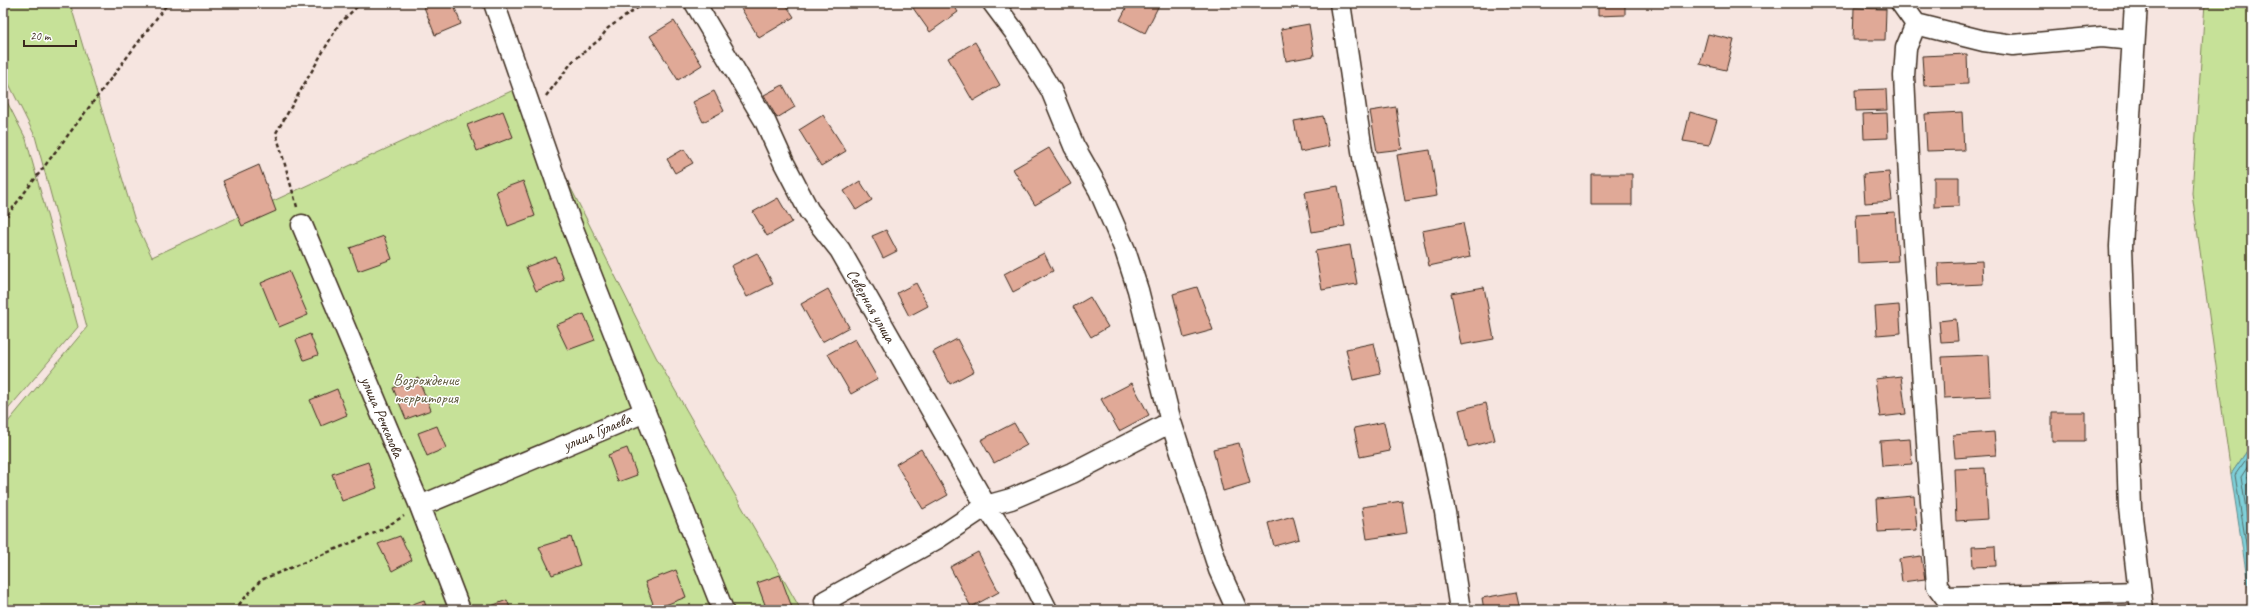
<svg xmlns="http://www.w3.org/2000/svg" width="2255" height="613" viewBox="0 0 2255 613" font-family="Caveat,sans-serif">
	<rect width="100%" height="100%" fill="#f6e5e0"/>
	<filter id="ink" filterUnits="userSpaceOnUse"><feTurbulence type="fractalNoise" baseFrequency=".025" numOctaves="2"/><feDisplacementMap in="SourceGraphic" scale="8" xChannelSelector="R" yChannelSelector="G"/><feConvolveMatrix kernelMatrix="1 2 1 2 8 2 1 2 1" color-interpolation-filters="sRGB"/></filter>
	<g filter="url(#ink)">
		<path fill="#c6e198" stroke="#80865b" d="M 3,3 L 70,3 L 135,221 L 152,257 L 520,87 L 656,357 L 801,610 L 3,610 L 3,428 L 87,327 L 35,136 L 3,72 Z
			M 2205,3 L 2252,3 L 2252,444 L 2231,474 L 2192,193 Z
			M 3,94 L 26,139 L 78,327 L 3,415 Z"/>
		<path fill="#7ecfd8" stroke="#638d8e" d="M 2252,444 L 2252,610 L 2231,474 Z"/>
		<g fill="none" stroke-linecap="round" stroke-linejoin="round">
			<path stroke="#566c68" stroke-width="1" d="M 2252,451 L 2235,475 L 2252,581
				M 2252,460 L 2241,477 L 2252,548
				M 2252,470 L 2247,478 L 2252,510"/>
		</g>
		<path fill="#e0a997" stroke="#3b2a1e" d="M 433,3 L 453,3 L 461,24 L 435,35 L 424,7 Z
			M 738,3 L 785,3 L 794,17 L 759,38 Z
			M 921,3 L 952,3 L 958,12 L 930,32 L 913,8 Z
			M 1129,3 L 1160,3 L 1145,33 L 1120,20 Z
			M 1598,3 L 1625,3 L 1625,15 L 1598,16 Z
			M 1854,8 L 1886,9 L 1885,40 L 1853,40 Z
			M 674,21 L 702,65 L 678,80 L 650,36 Z
			M 1309,24 L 1314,56 L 1286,61 L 1281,29 Z
			M 1708,34 L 1734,40 L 1726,70 L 1700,64 Z
			M 975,42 L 1000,85 L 973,101 L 948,58 Z
			M 1967,54 L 1968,84 L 1924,86 L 1922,56 Z
			M 783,85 L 795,107 L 777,118 L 764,95 Z
			M 1886,89 L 1887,110 L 1856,111 L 1855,90 Z
			M 714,91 L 724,111 L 703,122 L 693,102 Z
			M 1396,107 L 1402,149 L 1377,152 L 1370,111 Z
			M 503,111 L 513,137 L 477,151 L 467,125 Z
			M 1690,112 L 1717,120 L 1709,145 L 1683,141 Z
			M 1962,112 L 1964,150 L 1927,151 L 1925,114 Z
			M 1887,113 L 1888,138 L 1864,139 L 1863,114 Z
			M 823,115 L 846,151 L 821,166 L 799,130 Z
			M 1323,116 L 1329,146 L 1300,152 L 1294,121 Z
			M 1049,148 L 1071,184 L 1035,205 L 1013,169 Z
			M 684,149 L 693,163 L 675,173 L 667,159 Z
			M 1430,150 L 1437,196 L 1405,201 L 1397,155 Z
			M 259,165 L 276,211 L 242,226 L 223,181 Z
			M 1889,172 L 1892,201 L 1865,203 L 1863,174 Z
			M 1591,174 L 1632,174 L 1632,205 L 1591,205 Z
			M 1934,177 L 1959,177 L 1959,206 L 1934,207 Z
			M 523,181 L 535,216 L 508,226 L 496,191 Z
			M 860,181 L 872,200 L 856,210 L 844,191 Z
			M 1338,186 L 1345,226 L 1312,232 L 1305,192 Z
			M 778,198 L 792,222 L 767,236 L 753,212 Z
			M 1895,212 L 1898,261 L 1858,263 L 1856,214 Z
			M 1463,223 L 1470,257 L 1429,266 L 1422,231 Z
			M 886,230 L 897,251 L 883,258 L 872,236 Z
			M 384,236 L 392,259 L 358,271 L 350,248 Z
			M 1350,245 L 1357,284 L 1322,290 L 1315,251 Z
			M 757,253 L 773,284 L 747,297 L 731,266 Z
			M 1044,253 L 1053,271 L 1013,292 L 1004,274 Z
			M 555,256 L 564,280 L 536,291 L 526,267 Z
			M 1982,261 L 1983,284 L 1939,286 L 1938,263 Z
			M 289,271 L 308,315 L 279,327 L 261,283 Z
			M 916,283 L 928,306 L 909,316 L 897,293 Z
			M 1197,287 L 1213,330 L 1184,338 L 1173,294 Z
			M 1484,287 L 1494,339 L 1461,345 L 1451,293 Z
			M 828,289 L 849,327 L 822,342 L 801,304 Z
			M 1090,297 L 1108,327 L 1091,337 L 1073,307 Z
			M 1899,305 L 1901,333 L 1877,335 L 1875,307 Z
			M 584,314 L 595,340 L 568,350 L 556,325 Z
			M 1956,319 L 1958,341 L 1941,342 L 1939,321 Z
			M 310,334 L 318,355 L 304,360 L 296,340 Z
			M 855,339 L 878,379 L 851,394 L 828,354 Z
			M 957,339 L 974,371 L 950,384 L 933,352 Z
			M 1374,343 L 1381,374 L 1353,380 L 1346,349 Z
			M 1989,355 L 1991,396 L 1944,398 L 1942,357 Z
			M 1901,376 L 1906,414 L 1880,417 L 1875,379 Z
			M 418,378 L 431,410 L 406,419 L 393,388 Z
			M 1132,383 L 1149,415 L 1119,431 L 1101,399 Z
			M 337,389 L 347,415 L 321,426 L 310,400 Z
			M 1486,403 L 1495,440 L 1468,447 L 1459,410 Z
			M 2052,412 L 2085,412 L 2085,441 L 2052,441 Z
			M 1384,422 L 1390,451 L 1360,457 L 1354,428 Z
			M 1014,423 L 1027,445 L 994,463 L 981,440 Z
			M 437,426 L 446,448 L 427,456 L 418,433 Z
			M 1994,432 L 1996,455 L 1955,458 L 1953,435 Z
			M 1910,439 L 1912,464 L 1882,466 L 1880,441 Z
			M 1239,443 L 1250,483 L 1223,491 L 1213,449 Z
			M 627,448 L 637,475 L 618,482 L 608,455 Z
			M 921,449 L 948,495 L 923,509 L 896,464 Z
			M 368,462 L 377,488 L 342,501 L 332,474 Z
			M 1985,468 L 1988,519 L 1956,521 L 1954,469 Z
			M 1914,496 L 1917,530 L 1878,532 L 1876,499 Z
			M 1402,501 L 1407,533 L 1367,539 L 1362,507 Z
			M 1293,516 L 1299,539 L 1274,546 L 1268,523 Z
			M 400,536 L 412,560 L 392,571 L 378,544 Z
			M 571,537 L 580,565 L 552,575 L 539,547 Z
			M 1995,546 L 1996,566 L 1973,567 L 1972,547 Z
			M 978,552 L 999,592 L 971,607 L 950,567 Z
			M 1921,556 L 1925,579 L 1902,582 L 1899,559 Z
			M 676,570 L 686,597 L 655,609 L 645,582 Z
			M 780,575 L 793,610 L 767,610 L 757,583 Z
			M 1516,592 L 1520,610 L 1484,610 L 1482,598 Z
			M 424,600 L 427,610 L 396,610 Z
			M 507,600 L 511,610 L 487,610 L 486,608 Z
			M 2004,601 L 2004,610 L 1978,610 L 1978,602 Z
			M 1422,603 L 1423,610 L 1382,610 Z
			M 1921,607 L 1921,610 L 1895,610 L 1895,608 Z"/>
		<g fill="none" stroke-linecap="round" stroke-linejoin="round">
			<defs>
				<path id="minor" d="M 494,3 L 570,221 L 645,412
					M 695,3 L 765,121 L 784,163 L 809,211 L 840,250 L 986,506 L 1022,560 L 1047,610
					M 993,3 L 1014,31 L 1051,90 L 1074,146 L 1099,190 L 1125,250 L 1138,290 L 1171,422 L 1219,570 L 1237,610
					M 1340,3 L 1364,164 L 1431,446 L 1445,512 L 1460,610
					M 1901,3 L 1916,24 L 1984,41 L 2013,45 L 2102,37 L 2133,40
					M 1916,24 L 1906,48 L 1904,76 L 1910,198 L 1937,586 L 1952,606 L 1953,610
					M 302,225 L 420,506 L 460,610
					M 420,506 L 645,412 L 723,610
					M 1946,597 L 2140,592
					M 831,610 L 825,601 L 938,538 L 986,506 L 1011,499 L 1072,473 L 1171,422"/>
				<path id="tertiary" d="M 2136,3 L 2121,246 L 2130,508 L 2142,610"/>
			</defs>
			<use href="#minor" stroke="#3b2a1e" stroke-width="23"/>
			<use href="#tertiary" stroke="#3b2a1e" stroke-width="25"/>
			<path stroke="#3b2a1e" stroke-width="2.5" stroke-dasharray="4 3" stroke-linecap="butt" d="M 546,96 L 573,61 L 600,39 L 608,28 L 645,3
				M 297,207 L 276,133 L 339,24 L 361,3
				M 3,221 L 168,3
				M 234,610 L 261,580 L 377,532 L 404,516"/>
			<use href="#minor" stroke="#fff" stroke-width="20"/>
			<use href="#tertiary" stroke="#fff" stroke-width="22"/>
		</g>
	</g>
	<g text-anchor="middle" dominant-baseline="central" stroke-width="3" stroke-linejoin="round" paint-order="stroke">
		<g font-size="16" fill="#3b2a1e" stroke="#fff">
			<text transform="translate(871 306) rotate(60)">Северная улица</text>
			<text transform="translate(382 417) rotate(67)">улица Речкалова</text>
			<text transform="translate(597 432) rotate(-23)">улица Гулаева</text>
		</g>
		<g font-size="16" fill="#5e583c" stroke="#fff">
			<text x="426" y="380">Возрождение<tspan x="426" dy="18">территория</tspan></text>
		</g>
	</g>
	<rect width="2255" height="613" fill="none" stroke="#fff" stroke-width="16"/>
	<rect x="8" y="8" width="2239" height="597" fill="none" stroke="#3b2a1e" stroke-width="1.5" filter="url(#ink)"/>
	<path d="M24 40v6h52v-6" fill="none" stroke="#3b2a1e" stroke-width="2"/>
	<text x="30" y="40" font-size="12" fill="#3b2a1e" stroke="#ffffff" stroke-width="3" paint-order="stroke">20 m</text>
</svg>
